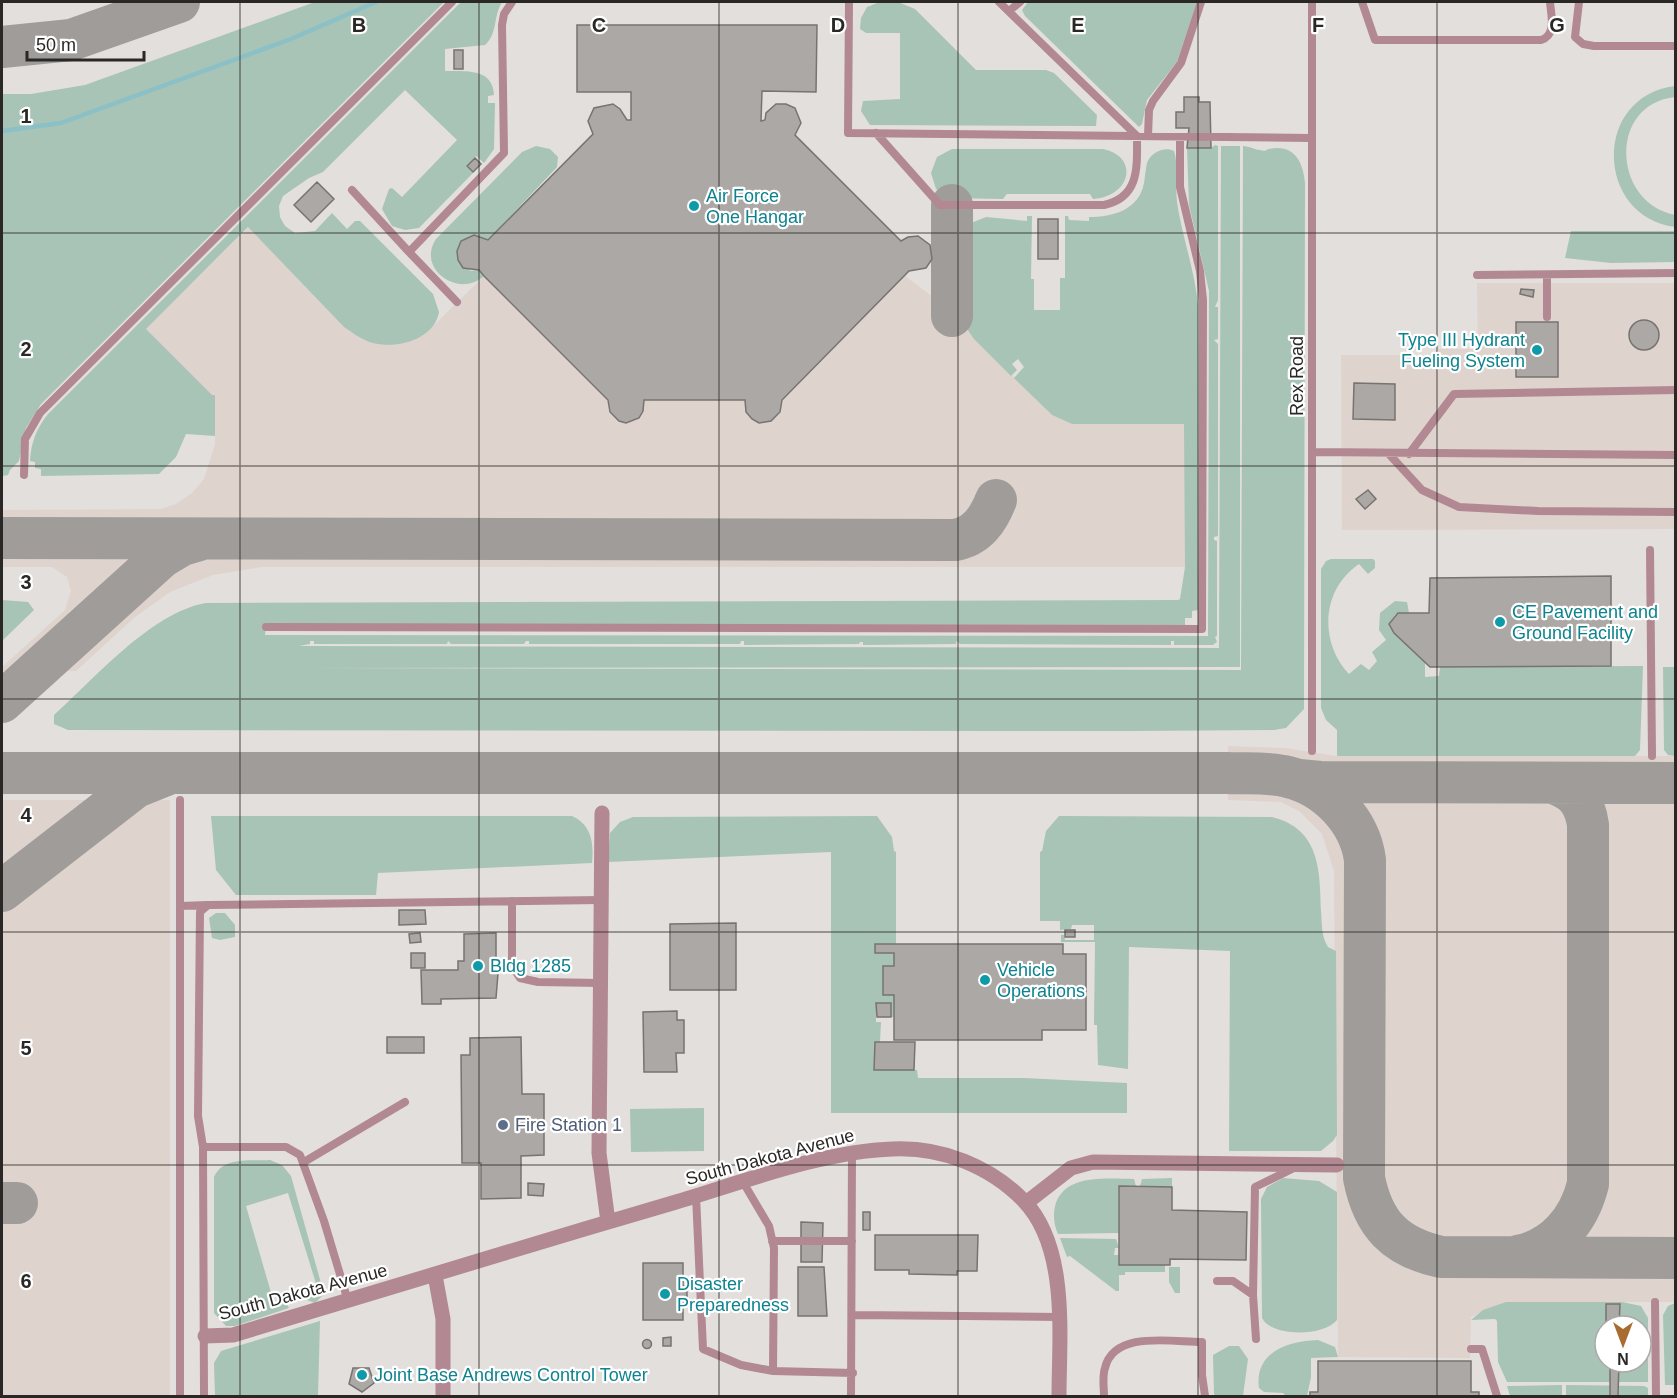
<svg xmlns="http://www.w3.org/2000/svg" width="1677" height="1398" viewBox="0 0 1677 1398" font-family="Helvetica,sans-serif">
	<rect width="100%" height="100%" fill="#e3dfdd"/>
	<path fill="#ded3cd" d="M 249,227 L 344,327 L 423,336 L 484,276 L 608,400 L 612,416 L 622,422 L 639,418 L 643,411 L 644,400 L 745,400 L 746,412 L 752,419 L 759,423 L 771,421 L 780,412 L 782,400 L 905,276 L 933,297 L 1052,415 L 1072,424 L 1185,424 L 1185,567 L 262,567 L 213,575 L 170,592 L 134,618 L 76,671 L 2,671 L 2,667 L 65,610 L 71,591 L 67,577 L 52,567 L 2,567 L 2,510 L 161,509 L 176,504 L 192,493 L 204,479 L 215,444 L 215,395 L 212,396 L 146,329 Z
		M 1477,283 L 1675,283 L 1675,529 L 1342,530 L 1341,355 L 1438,355 L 1438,349 L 1478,349 Z
		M 1228,746 L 1285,748 L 1336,756 L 1675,756 L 1675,1302 L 1506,1302 L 1471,1317 L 1470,1358 L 1338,1357 L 1334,871 L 1322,834 L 1299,811 L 1281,802 L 1228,800 Z
		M 2,800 L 170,800 L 170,1396 L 2,1396 Z"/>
	<path fill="#a8c4b6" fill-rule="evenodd" d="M 315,2 L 444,2 L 41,404 L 26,428 L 19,461 L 10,470 L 8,475 L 2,476 L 2,94 L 31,94 L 85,85 Z
		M 461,2 L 502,2 C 493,16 498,33 485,45 L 445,49 L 445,71 C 466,71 493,68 494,95 L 488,96 L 488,103 L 495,103 L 494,149 L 484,163 L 476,156 L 466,166 L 473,173 L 419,228 L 405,230 L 392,226 L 382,209 L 389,189 L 392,188 L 402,197 L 457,140 L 405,90 L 323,172 L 309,178 L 283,196 L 279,206 L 280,217 L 285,226 L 295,233 L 315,231 L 332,213 L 347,229 L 355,221 L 360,221 L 433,294 L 439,312 C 434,340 397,349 373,343 C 362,340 353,333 344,327 L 248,227 L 146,329 L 212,395 L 215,395 L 215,436 L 186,434 L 176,457 L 159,474 L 41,476 L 41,469 L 35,468 L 35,462 L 30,461 C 31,443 36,429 48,414 Z
		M 880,2 L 898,2 L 915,9 L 976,70 L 1046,70 L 1054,73 L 1097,115 L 1096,126 L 870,125 L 861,111 L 863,101 L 900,99 L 900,33 L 866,33 L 860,29 L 861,18 L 867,7 Z
		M 1028,2 L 1197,2 L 1177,62 L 1147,100 L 1142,124 L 1139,127 L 1025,16 L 1022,10 Z
		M 1675,86 L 1675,97 C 1608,104 1612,203 1675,215 L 1675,227 C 1595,217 1592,96 1675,86 Z
		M 1215,145 L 1218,146 L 1218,300 L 1215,307 L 1218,307 L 1218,339 L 1214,340 L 1218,344 L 1218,536 L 1214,537 L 1214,540 L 1217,541 L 1217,636 L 1215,637 L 1217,642 L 1213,645 L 1174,645 L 1174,641 L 1171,641 L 1171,645 L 960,644 L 956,641 L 956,644 L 863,645 L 863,642 L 860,642 L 859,644 L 744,645 L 744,641 L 741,641 L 740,644 L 529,644 L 529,641 L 526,641 L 524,644 L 451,644 L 448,641 L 447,644 L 314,644 L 314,641 L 310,641 L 310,644 L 299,646 L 1219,648 L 1221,146 L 1240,146 L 1240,667 L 300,668 L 1241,670 L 1243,146 C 1249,146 1256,150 1260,150 C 1268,152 1264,150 1269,149 C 1294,144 1303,161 1305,183 L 1304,709 L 1286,728 L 1274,730 L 1133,731 L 68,730 L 54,724 L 54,715 C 95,678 152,612 206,603 L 1178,600 L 1180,599 L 1185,567 L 1184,424 L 1072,424 L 1052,415 L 1014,378 L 1024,367 L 1018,359 L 1012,364 L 1017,370 L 1011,376 L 974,339 L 964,325 L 963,241 L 971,223 L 986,217 L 1027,221 L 1027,216 L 1032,216 L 1031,279 L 1034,279 L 1034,310 L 1060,310 L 1060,278 L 1065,278 L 1065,216 L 1068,216 L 1069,220 L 1089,221 L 1089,217 C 1113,217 1139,210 1144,183 C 1145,176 1146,167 1147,163 C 1151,152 1165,146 1174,151 C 1179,167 1175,185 1177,202 C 1182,237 1195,270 1198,306 L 1198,610 L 1192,611 L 1192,618 L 1185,618 L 1185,625 L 266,624 L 265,635 L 1208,636 L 1209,291 L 1189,205 L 1187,148 L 1211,148 Z
		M 536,146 L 550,149 L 558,157 L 557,167 L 488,240 L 474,235 L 461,241 L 457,251 L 460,264 L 471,271 L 479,270 L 484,276 C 459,299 416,269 436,239 L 522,152 Z
		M 952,149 L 1103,149 C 1139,156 1132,196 1093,199 L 1090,194 L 1007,194 L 1003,199 L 950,198 L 936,189 L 931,173 L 937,157 Z
		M 1571,231 L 1675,231 L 1675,262 L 1611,263 L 1565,258 Z
		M 1331,559 L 1373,559 L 1375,561 L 1375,568 L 1368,574 L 1359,564 C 1321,590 1319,642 1349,674 L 1361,664 L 1369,670 L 1377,661 L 1372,652 L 1386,640 L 1379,630 L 1380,613 L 1395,601 L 1407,602 L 1409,613 L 1395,615 L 1389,624 L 1394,633 L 1425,662 L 1425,677 L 1439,676 L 1440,667 L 1643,666 L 1640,750 L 1635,756 L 1337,756 L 1337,730 L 1326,720 L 1321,708 L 1321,569 L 1326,561 Z
		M 2,600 L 28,602 L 34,610 L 2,641 Z
		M 1663,667 L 1675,667 L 1675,756 L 1668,755 L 1664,750 Z
		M 211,816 L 572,816 C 592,825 594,844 592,863 L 378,873 L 376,895 L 236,895 L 216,870 Z
		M 877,816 L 892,837 L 894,851 L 896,852 L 896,944 L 875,944 L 875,953 L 894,953 L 894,966 L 883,966 L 894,995 L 894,1017 L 891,1017 L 891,1003 L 876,1003 L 876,1022 L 881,1022 L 880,1042 L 875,1042 L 874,1070 L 917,1070 L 918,1078 L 1024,1078 L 1127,1083 L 1127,1113 L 831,1113 L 831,852 L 608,862 L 610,833 L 620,822 L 633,817 Z
		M 1059,816 L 1272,817 C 1320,829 1320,870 1321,911 C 1322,923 1321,936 1328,947 L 1336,951 L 1337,1135 L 1333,1141 L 1321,1151 L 1229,1151 L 1230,951 L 1129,947 L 1128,1069 L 1098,1065 L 1097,1025 L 1094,1025 L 1095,942 L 1061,942 L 1061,935 L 1064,935 L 1065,940 L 1094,940 L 1094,925 L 1072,925 L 1071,929 L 1060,930 L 1060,921 L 1040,921 L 1040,852 L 1042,851 L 1046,831 Z
		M 216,913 L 225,913 L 235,925 L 235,937 L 220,940 L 212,938 L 209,918 Z
		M 704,1108 L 704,1151 L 631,1152 L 630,1109 Z
		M 270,1160 L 282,1165 L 291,1176 L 324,1294 L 315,1303 L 307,1300 L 307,1294 L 318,1290 L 288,1193 L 246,1206 L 274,1303 L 286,1302 L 289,1308 L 235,1326 L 226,1326 L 214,1313 L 214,1177 C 223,1156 251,1161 270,1160 Z
		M 1172,1178 L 1172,1187 L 1140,1186 L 1142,1179 Z
		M 1283,1178 L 1319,1181 L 1337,1192 L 1337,1320 C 1325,1336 1272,1338 1262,1318 L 1261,1199 L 1267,1187 Z
		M 1134,1179 L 1136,1186 L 1119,1186 L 1119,1233 L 1058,1234 C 1054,1225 1053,1216 1055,1206 C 1064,1173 1107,1179 1134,1179 Z
		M 1060,1238 L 1116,1239 L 1119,1248 L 1115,1248 L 1114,1255 L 1119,1255 L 1119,1265 L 1165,1265 L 1165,1272 L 1125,1272 L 1125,1275 L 1119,1275 L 1119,1291 L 1116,1291 L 1070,1256 L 1067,1257 Z
		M 1169,1267 L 1180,1267 L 1180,1293 L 1175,1293 L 1169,1282 Z
		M 1506,1302 L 1622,1302 L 1641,1306 L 1648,1318 L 1648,1382 L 1507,1382 L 1498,1362 L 1497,1321 L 1495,1319 L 1471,1320 L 1483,1310 ZM 1605,1326 L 1641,1326 L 1641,1362 L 1605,1362 Z
		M 1675,1303 L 1675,1385 L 1665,1385 L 1663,1315 L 1668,1306 Z
		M 320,1321 L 318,1396 L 215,1396 L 214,1363 L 221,1351 Z
		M 1318,1340 L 1335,1347 L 1338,1357 L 1311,1358 L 1311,1377 L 1307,1396 L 1286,1396 L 1283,1393 L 1264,1392 L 1259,1388 C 1254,1352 1288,1341 1318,1340 Z
		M 1229,1346 L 1239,1346 L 1248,1359 L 1243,1396 L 1216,1396 L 1214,1394 L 1213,1355 Z
		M 1562,1385 L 1562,1396 L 1510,1396 L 1507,1386 Z
		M 1566,1385 L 1644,1386 L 1648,1388 L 1648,1396 L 1566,1396 Z"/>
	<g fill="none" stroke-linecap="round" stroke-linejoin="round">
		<path stroke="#8bc0c7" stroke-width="4.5" d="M 2,131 L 61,123 L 291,39 L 376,2"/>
		<path stroke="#9f9c9a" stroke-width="42" d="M 2,47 L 71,40 L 179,2
			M 952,316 L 952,205
			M 2,538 L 955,540 C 977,536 988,520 996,500
			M 2,702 L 162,557 L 182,545 L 199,540
			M 2,773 L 1228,773 C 1248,774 1269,772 1288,777 C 1327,786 1360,821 1365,860 L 1364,1178 C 1373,1224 1395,1247 1441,1257 L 1676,1258
			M 1299,780 L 1320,782 L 1676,783
			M 2,891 L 136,787 L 166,775
			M 2,1203 L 17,1203
			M 1518,1256 C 1555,1249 1579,1220 1588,1184 L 1588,825 C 1585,802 1574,789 1552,783"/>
	</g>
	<path fill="#aca8a6" stroke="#777371" stroke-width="1.5" d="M 577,25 L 817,25 L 816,92 L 762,91 L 761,121 L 765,120 L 766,113 L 776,104 L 786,104 L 795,108 L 801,123 L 795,135 L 901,241 L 908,237 L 918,236 L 930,245 L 932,259 L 926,268 L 909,271 L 782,400 L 780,412 L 771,421 L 759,423 L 752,419 L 746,412 L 745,400 L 644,400 L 643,411 L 639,418 L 626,423 L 619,421 L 610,412 L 608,400 L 484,276 L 479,270 L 463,268 L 458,260 L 457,251 L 461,241 L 474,235 L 488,240 L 593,134 L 588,121 L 594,108 L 613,104 L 620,109 L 627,120 L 631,120 L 631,92 L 577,92 Z
		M 454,50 L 463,50 L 463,69 L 454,69 Z
		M 1184,97 L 1199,97 L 1199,102 L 1210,102 L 1211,148 L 1187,148 L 1189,128 L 1176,128 L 1176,112 L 1184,112 Z
		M 475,158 L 481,164 L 473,172 L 467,166 Z
		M 317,182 L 334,199 L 311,222 L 294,205 Z
		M 1038,219 L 1058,219 L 1058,259 L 1038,259 Z
		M 1521,289 L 1534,290 L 1533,297 L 1520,294 Z
		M1629 335a15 15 0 1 1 30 0a15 15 0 1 1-30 0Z
		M 1516,322 L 1558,322 L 1558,377 L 1516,377 Z
		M 1354,383 L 1395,384 L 1395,420 L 1353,419 Z
		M 1368,490 L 1376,499 L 1365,509 L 1356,499 Z
		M 1611,576 L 1611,666 L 1430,667 L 1394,633 L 1389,624 L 1398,613 L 1429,613 L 1430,578 Z
		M 399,910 L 425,910 L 426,924 L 399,925 Z
		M 736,923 L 736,990 L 670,990 L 670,924 Z
		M 1065,930 L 1075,930 L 1075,937 L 1065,937 Z
		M 420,933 L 421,942 L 410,943 L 409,934 Z
		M 496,933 L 496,961 L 499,961 L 496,998 L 441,999 L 441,1004 L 422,1004 L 421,970 L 458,970 L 458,961 L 464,961 L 464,934 Z
		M 875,944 L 1063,944 L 1063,954 L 1086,954 L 1086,1030 L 1042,1030 L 1042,1040 L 894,1040 L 894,995 L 883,995 L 883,966 L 894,966 L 894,953 L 875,953 Z
		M 411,953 L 425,953 L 425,968 L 411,968 Z
		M 876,1003 L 891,1003 L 891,1017 L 877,1017 Z
		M 677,1011 L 677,1020 L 684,1020 L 684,1053 L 676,1053 L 677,1072 L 644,1072 L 643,1012 Z
		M 387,1037 L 424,1037 L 424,1053 L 387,1053 Z
		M 521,1037 L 522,1094 L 544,1094 L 544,1155 L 521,1156 L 521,1198 L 481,1199 L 481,1163 L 462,1163 L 461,1055 L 470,1055 L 470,1038 Z
		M 875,1042 L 915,1042 L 914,1070 L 874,1070 Z
		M 528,1183 L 544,1184 L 543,1196 L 528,1195 Z
		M 1119,1186 L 1172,1187 L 1172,1210 L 1247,1212 L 1246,1260 L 1170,1259 L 1170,1265 L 1119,1265 Z
		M 863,1212 L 870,1212 L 870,1230 L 863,1230 Z
		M 801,1222 L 823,1223 L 822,1262 L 801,1262 Z
		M 875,1235 L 978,1235 L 977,1271 L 957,1271 L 957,1275 L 909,1274 L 909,1270 L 875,1270 Z
		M 643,1263 L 683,1263 L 683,1286 L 687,1286 L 687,1301 L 683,1301 L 683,1320 L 643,1320 Z
		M 798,1267 L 824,1267 L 827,1316 L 798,1316 Z
		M 1606,1304 L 1620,1304 L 1619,1326 L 1611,1326 L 1611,1321 L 1606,1322 Z
		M 671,1337 L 671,1346 L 663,1346 L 663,1338 Z
		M642.5 1344a4.5 4.5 0 1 1 9 0a4.5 4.5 0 1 1-9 0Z
		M 1318,1361 L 1471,1361 L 1471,1392 L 1479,1392 L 1479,1396 L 1310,1396 L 1310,1392 L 1318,1392 Z
		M 1610,1362 L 1619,1362 L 1618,1396 L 1610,1396 Z
		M 353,1368 L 369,1368 L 374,1383 L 362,1392 L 349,1384 Z"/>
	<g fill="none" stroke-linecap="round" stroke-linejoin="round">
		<path stroke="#b28893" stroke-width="8" d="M 849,2 L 848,133 L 1311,138
			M 1362,2 L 1375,40 L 1541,40 C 1557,35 1551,15 1550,2
			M 1579,2 L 1575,37 L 1583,44 L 1594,46 L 1676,46
			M 1009,11 L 1020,2
			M 876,133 L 940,205 L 1104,205 C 1140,197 1137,167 1137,136 L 999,2
			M 1148,136 L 1149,110 L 1153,101 L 1181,63 L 1201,2
			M 352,190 L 409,252 L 504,153 L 502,25 L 504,14 L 512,2
			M 409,252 L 457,302
			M 1477,275 L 1676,273
			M 1547,275 L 1547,317
			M 1312,452 L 1676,455
			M 1388,453 L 1422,490 L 1459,507 L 1538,511 L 1676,512
			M 1409,454 L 1454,394 L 1676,390
			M 24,475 L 25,439 L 40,413 L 452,2
			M 1650,550 L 1652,756
			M 266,627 L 1202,629 L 1203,300 L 1200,271 L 1180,187 L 1180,138
			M 1312,751 L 1312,2
			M 180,800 L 180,1396
			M 512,901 L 512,966 L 520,978 L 538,982 L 600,983
			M 180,906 L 208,905
			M 203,1147 L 198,1116 L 200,912 L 208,905 L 601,900
			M 304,1162 L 405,1102
			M 743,1182 L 769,1226 L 774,1248 L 773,1371
			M 696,1196 L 703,1349 L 741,1365 L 773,1371 L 853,1373
			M 772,1241 L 852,1241
			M 1217,1281 L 1233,1281 L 1253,1295 L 1256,1339
			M 1253,1295 L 1255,1187 L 1294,1168
			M 1655,1302 L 1656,1396
			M 853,1315 L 1059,1317
			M 1471,1349 L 1482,1349 L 1497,1396
			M 204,1396 L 203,1147 L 286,1147 L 300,1155 L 324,1221 L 348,1301
			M 851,1396 L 852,1153
			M 1104,1396 C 1104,1387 1102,1377 1105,1368 C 1114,1330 1172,1342 1202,1342 L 1202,1375 L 1205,1396"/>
		<path stroke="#b28893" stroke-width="15" d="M 602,813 L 599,1153 L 608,1222
			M 1026,1203 L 1071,1168 L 1093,1162 L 1337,1165
			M 435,1275 L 443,1319 L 443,1396
			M 205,1336 L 233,1335 C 381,1291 528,1245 676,1202 C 743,1182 824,1151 893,1149 C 942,1147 990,1166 1024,1201 C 1069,1248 1059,1337 1059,1396"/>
	</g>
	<path fill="none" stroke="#2a2827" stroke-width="1.5" stroke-opacity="0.55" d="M 240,2 L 240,1396M 479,2 L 479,1396M 719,2 L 719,1396M 958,2 L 958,1396M 1198,2 L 1198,1396M 1437,2 L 1437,1396M 2,233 L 1676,233M 2,466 L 1676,466M 2,699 L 1676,699M 2,932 L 1676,932M 2,1165 L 1676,1165"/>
	<g fill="#0f9aa8" stroke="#fff" stroke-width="2">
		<circle cx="694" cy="206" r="6"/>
		<circle cx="1537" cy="350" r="6"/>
		<circle cx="1500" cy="622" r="6"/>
		<circle cx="478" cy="966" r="6"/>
		<circle cx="985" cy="980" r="6"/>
		<circle cx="665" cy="1294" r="6"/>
		<circle cx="362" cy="1375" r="6"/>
	</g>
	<circle fill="#5c6f8a" stroke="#fff" stroke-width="2" cx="503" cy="1125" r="6"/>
	<g text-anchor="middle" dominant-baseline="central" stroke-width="4.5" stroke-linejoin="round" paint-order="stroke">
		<g font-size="18" fill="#0d838f" stroke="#fff" text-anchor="start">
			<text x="706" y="196">Air Force<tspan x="706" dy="21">One Hangar</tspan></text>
			<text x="1525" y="340" text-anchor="end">Type III Hydrant<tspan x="1525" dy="21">Fueling System</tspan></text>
			<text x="1512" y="612">CE Pavement and<tspan x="1512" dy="21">Ground Facility</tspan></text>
			<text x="490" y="966">Bldg 1285</text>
			<text x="997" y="970">Vehicle<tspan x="997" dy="21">Operations</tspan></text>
			<text x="677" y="1284">Disaster<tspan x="677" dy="21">Preparedness</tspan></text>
			<text x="374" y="1375">Joint Base Andrews Control Tower</text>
		</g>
		<g font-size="18" fill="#2a2827" stroke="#fff">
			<text transform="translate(1297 376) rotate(-90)">Rex Road</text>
			<text transform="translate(770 1157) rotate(-15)">South Dakota Avenue</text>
			<text transform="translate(303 1292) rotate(-15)">South Dakota Avenue</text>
		</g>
		<g font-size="18" fill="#4e5e75" stroke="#fff" text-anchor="start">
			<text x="515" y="1125">Fire Station 1</text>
		</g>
	</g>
	<g font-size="20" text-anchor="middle" font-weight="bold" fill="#2a2827" stroke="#fff" stroke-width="4.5" stroke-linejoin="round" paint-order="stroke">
		<text x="359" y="32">B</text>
		<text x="599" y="32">C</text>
		<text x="838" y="32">D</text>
		<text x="1078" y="32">E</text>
		<text x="1318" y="32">F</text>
		<text x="1557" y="32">G</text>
		<text x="26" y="123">1</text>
		<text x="26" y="356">2</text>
		<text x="26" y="589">3</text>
		<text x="26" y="822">4</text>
		<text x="26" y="1055">5</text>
		<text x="26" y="1288">6</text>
	</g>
	<rect width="1677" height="1398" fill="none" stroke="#2a2827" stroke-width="6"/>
	<g transform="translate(1623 1344) rotate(180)"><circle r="28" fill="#ffffff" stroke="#aaa9a9" stroke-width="1.5"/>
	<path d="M0-4.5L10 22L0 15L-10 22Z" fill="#a96c30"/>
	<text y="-9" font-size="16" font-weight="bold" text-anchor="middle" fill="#2a2827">N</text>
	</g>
	<path d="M27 51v9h117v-9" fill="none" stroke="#2a2827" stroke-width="3"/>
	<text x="36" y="51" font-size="18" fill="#2a2827" stroke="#ffffff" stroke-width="4.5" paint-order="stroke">50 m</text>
</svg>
